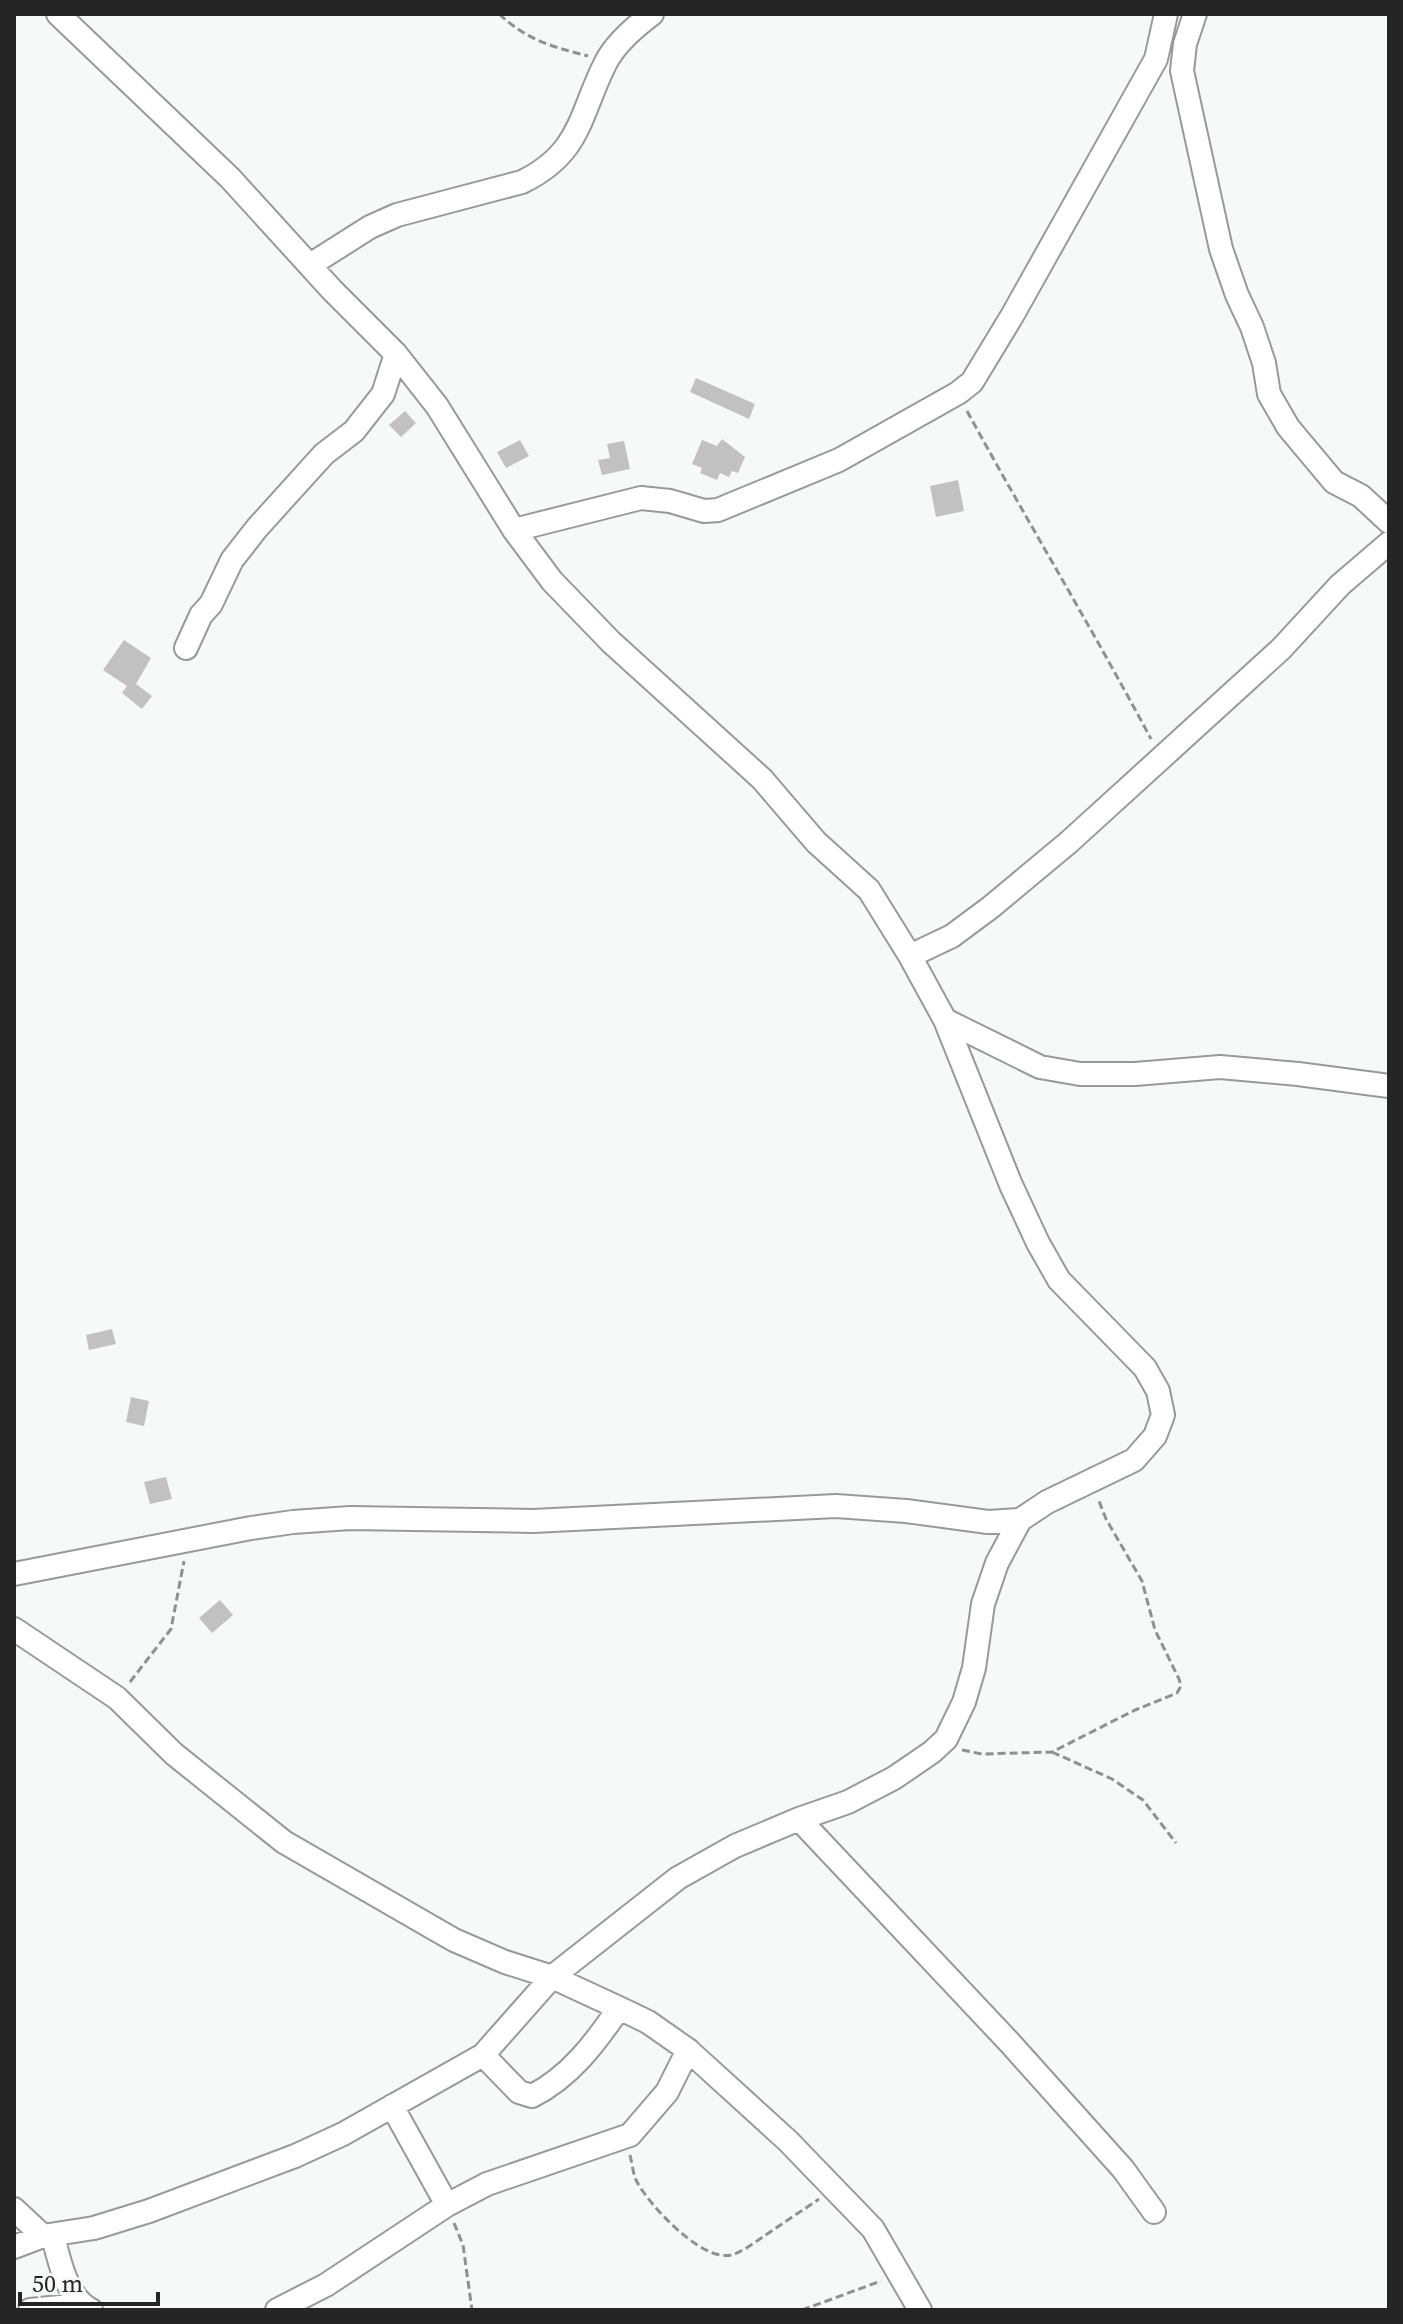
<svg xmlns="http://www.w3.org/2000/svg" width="1403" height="2324" viewBox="0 0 1403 2324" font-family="'Source Serif 4',serif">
	<rect width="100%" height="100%" fill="#f5f9f7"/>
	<path fill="#c3c0c4" d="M 696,378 L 755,404 L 749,419 L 690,392 Z
		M 405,411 L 416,423 L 401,437 L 389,425 Z
		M 722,439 L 745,457 L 738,473 L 732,471 L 729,477 L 720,473 L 717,480 L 700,473 L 702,468 L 692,464 L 702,440 L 717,446 Z
		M 520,440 L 529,456 L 506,468 L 497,452 Z
		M 624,441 L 630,469 L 602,475 L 598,460 L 610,458 L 607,444 Z
		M 958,480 L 964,511 L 936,517 L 930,486 Z
		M 124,640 L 151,658 L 136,684 L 152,696 L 142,709 L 122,693 L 127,686 L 103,670 Z
		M 112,1329 L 116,1344 L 89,1350 L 86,1335 Z
		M 131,1397 L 149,1401 L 144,1426 L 126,1422 Z
		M 166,1477 L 172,1499 L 150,1504 L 144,1482 Z
		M 220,1600 L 233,1615 L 212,1633 L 199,1618 Z"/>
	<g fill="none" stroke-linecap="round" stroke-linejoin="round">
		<defs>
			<path id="minor" d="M 1195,14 L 1185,44 L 1182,71 L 1221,249 L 1237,295 L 1252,327 L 1264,363 L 1269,394 L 1288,427 L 1334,482 L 1361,496 L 1389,522
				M 310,265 L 370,227 L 397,215 L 522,182 C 581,153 579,116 605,64 C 614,45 636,26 652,14
				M 514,530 L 641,498 L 670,501 L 704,511 L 718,510 L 839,460 L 958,393 L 972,382 L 1012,316 L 1156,59 L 1166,14
				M 186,648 L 201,615 L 211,604 L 232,560 L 257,528 L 324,454 L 354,431 L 383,394 L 396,354
				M 910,956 L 952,936 L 991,907 L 1069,842 L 1281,649 L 1340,585 L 1389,543
				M 945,1020 L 1040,1067 L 1080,1074 L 1135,1074 L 1220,1067 L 1298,1074 L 1389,1086
				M 14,1574 L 251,1528 L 293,1522 L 350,1518 L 533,1521 L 836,1506 L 906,1511 L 988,1522 L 1020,1520
				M 14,1629 L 117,1698 L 174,1754 L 284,1842 L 454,1940 L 505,1962 L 552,1977 L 619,2008 L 648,2022 L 688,2050 L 788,2141 L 873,2229 L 920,2310
				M 799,1819 L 1010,2043 L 1123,2169 L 1154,2212
				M 483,2055 L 519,2092 L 532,2096 C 570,2077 596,2042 619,2008
				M 392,2106 L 447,2205
				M 14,2209 L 43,2236
				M 53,2236 C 59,2261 67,2298 91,2310
				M 14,2247 L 43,2236 L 94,2228 L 149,2211 L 295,2156 L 343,2134 L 483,2055 L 552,1977 L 678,1878 L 735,1846 L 799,1819 L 848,1802 L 894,1778 L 932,1752 L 946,1739 L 964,1702 L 974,1668 L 983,1604 L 997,1563 L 1020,1520 L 1047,1502 L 1134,1460 L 1155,1436 L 1163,1415 L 1158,1391 L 1145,1368 L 1059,1280 L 1038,1243 L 1011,1185 L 945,1020 L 910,956 L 869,890 L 816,842 L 762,779 L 611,642 L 552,581 L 514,530 L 437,406 L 396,354 L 332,290 L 230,178 L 58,14
				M 30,2310 L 80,2305
				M 277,2310 L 326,2285 L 447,2205 L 487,2184 L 630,2135 L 667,2092 L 688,2050"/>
		</defs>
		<use href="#minor" stroke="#979b98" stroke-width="26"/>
		<path stroke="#8e918f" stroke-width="3" stroke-dasharray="8 4" stroke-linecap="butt" d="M 499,14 C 529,41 550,46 588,56
			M 967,411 C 1027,521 1092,628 1151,739
			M 130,1682 L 171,1629 L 184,1561
			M 962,1750 L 982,1754 L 1052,1752 L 1135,1710 L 1177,1693 L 1181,1686 L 1179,1679 L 1155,1630 L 1142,1581 L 1106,1519 L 1099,1501
			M 1052,1752 L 1112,1779 L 1143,1800 L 1176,1843
			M 630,2155 C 632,2163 633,2173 636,2180 C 648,2204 694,2252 721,2255 C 731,2257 737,2253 745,2249 L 819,2199
			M 454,2223 L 463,2245 L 472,2310
			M 802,2310 L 881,2281"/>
		<use href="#minor" stroke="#fff" stroke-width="22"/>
	</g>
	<rect width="1403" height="2324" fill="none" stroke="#242524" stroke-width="32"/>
	<path d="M20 2292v12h138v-12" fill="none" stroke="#242524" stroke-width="4"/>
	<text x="32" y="2292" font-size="24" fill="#242524" stroke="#f5f9f7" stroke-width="6" paint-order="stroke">50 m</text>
</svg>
